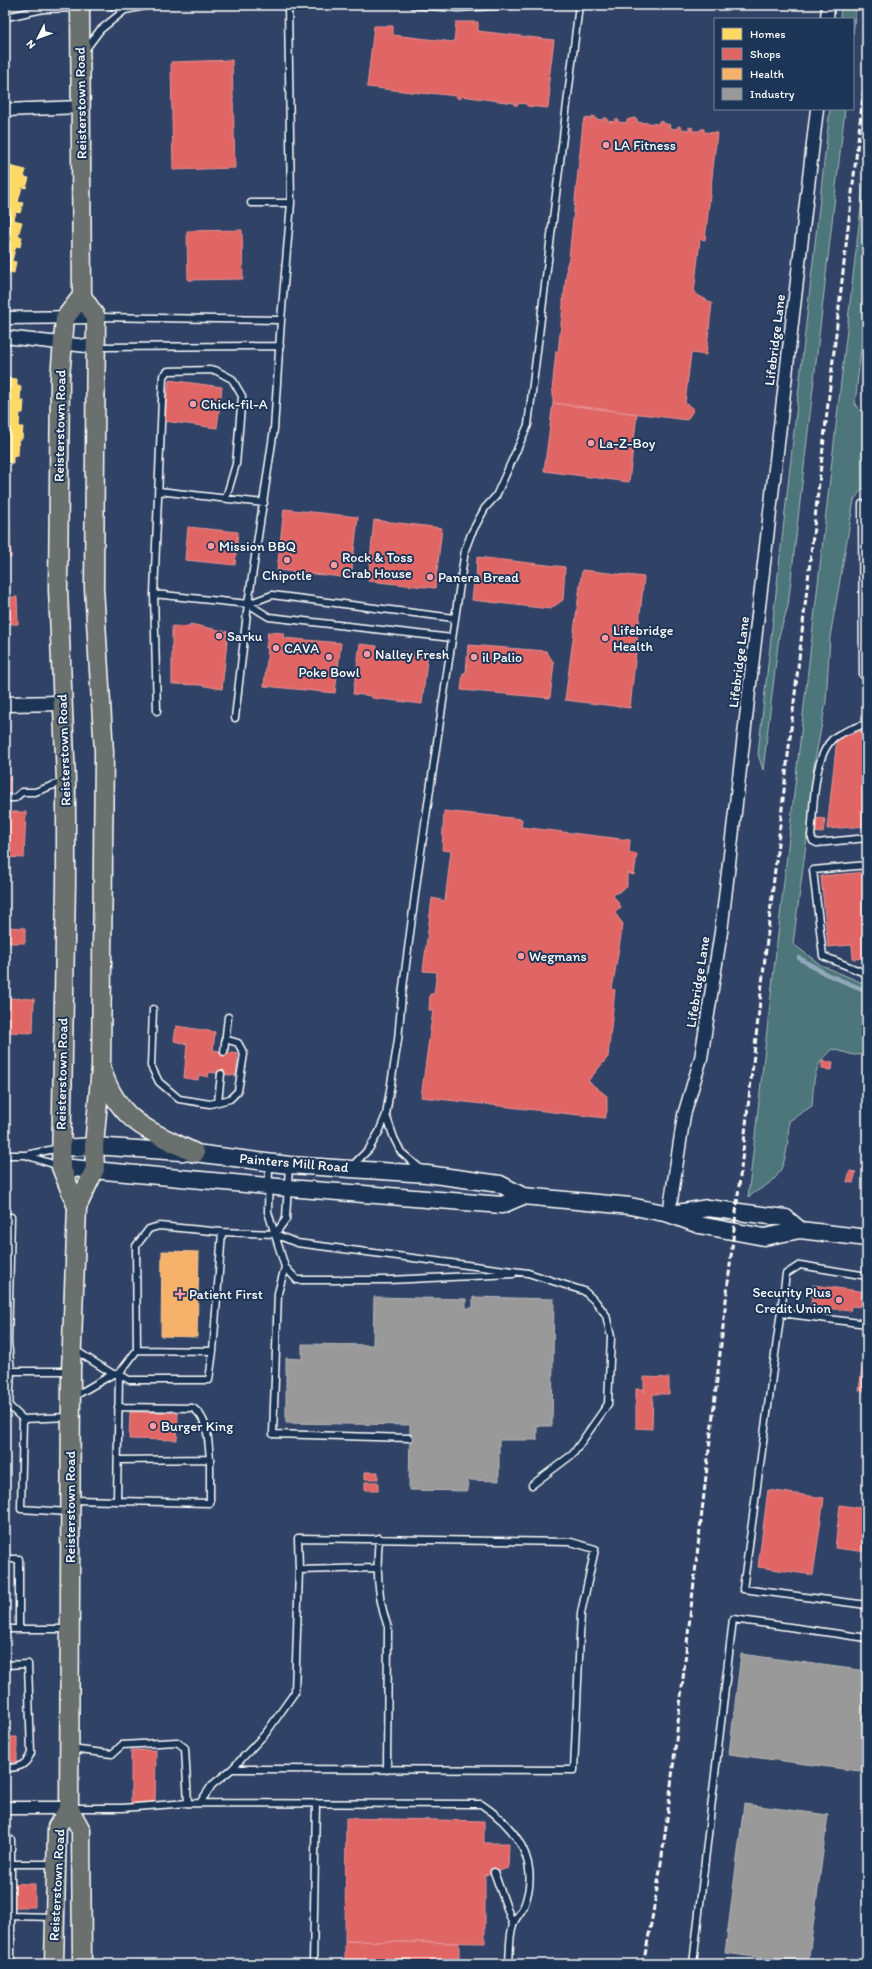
<svg xmlns="http://www.w3.org/2000/svg" width="872" height="1969" viewBox="0 0 872 1969" font-family="Itim,sans-serif">
	<rect width="100%" height="100%" fill="#304366"/>
	<filter id="ink" filterUnits="userSpaceOnUse"><feTurbulence type="fractalNoise" baseFrequency=".025" numOctaves="2"/><feDisplacementMap in="SourceGraphic" scale="8" xChannelSelector="R" yChannelSelector="G"/><feConvolveMatrix kernelMatrix="1 2 1 2 8 2 1 2 1" color-interpolation-filters="sRGB"/></filter>
	<g filter="url(#ink)">
		<path fill="#4d767a" stroke="#a6babc" d="M 841,5 L 856,5 L 853,35 L 853,19 L 840,19 Z
			M 830,109 L 845,109 L 788,606 L 779,636 L 763,770 L 758,754 Z
			M 867,154 L 867,290 L 863,297 L 864,321 L 855,404 L 860,411 L 867,410 L 867,487 L 861,490 L 854,500 L 830,637 L 826,702 L 814,765 L 811,806 L 793,944 L 821,965 L 867,985 L 867,1054 L 854,1055 L 832,1049 C 812,1067 814,1081 812,1106 L 789,1121 C 788,1139 788,1165 774,1179 C 767,1186 756,1191 748,1197 Z"/>
		<path fill="#ffd966" stroke="#ffe494" d="M 5,165 L 26,170 L 24,177 L 29,178 L 26,188 L 22,187 L 18,202 L 23,203 L 20,213 L 16,212 L 14,220 L 5,218 Z
			M 5,218 L 22,222 L 18,236 L 22,237 L 20,247 L 16,246 L 12,261 L 16,262 L 14,273 L 9,272 L 6,287 Z
			M 5,378 L 17,379 L 17,386 L 21,386 L 20,401 L 24,401 L 23,413 L 20,413 L 19,427 L 23,427 L 22,439 L 19,439 L 18,456 L 13,456 L 13,463 L 5,462 Z"/>
		<path fill="#e06666" stroke="#e99494" d="M 456,22 L 478,22 L 478,31 L 554,40 L 548,88 L 550,88 L 548,108 L 527,106 L 527,104 L 518,103 L 518,105 L 514,105 L 514,103 L 461,96 L 461,99 L 457,98 L 457,96 L 429,93 L 429,94 L 367,87 L 374,26 L 393,26 L 393,35 L 454,42 Z
			M 232,60 L 235,168 L 173,170 L 171,62 Z
			M 592,116 L 596,117 L 595,119 L 603,120 L 603,118 L 607,118 L 607,121 L 615,122 L 615,119 L 618,119 L 618,122 L 626,123 L 627,120 L 634,118 L 637,119 L 637,122 L 659,124 L 659,121 L 663,122 L 663,123 L 670,125 L 669,128 L 677,129 L 678,126 L 681,127 L 681,129 L 689,130 L 689,127 L 693,128 L 692,131 L 700,131 L 701,129 L 704,129 L 704,132 L 717,133 L 705,240 L 700,239 L 694,293 L 712,303 L 706,355 L 691,353 L 685,403 L 694,409 L 687,420 L 553,403 L 553,391 L 552,391 L 556,351 L 558,352 L 563,306 L 563,295 L 564,295 L 567,268 L 566,268 L 569,258 L 583,123 L 585,118 L 592,119 Z
			M 242,230 L 243,279 L 188,280 L 187,231 Z
			M 169,380 L 222,387 L 217,428 L 164,421 Z
			M 553,403 L 637,414 L 629,482 L 544,471 Z
			M 5,497 L 9,497 L 11,558 L 5,559 Z
			M 284,509 L 358,517 L 351,578 L 277,570 Z
			M 374,520 L 442,528 L 435,588 L 368,581 Z
			M 188,527 L 238,532 L 235,565 L 185,560 Z
			M 477,557 L 565,567 L 563,600 L 550,609 L 472,600 L 474,582 L 476,582 Z
			M 582,570 L 644,577 L 630,708 L 565,700 Z
			M 5,597 L 17,597 L 18,624 L 5,624 Z
			M 190,624 L 228,632 L 222,689 L 200,685 L 172,684 L 172,626 L 190,627 Z
			M 268,632 L 284,633 L 283,638 L 341,643 L 335,693 L 264,686 L 268,648 L 266,648 Z
			M 360,644 L 377,646 L 377,649 L 415,653 L 416,650 L 428,651 L 422,704 L 372,698 L 372,696 L 353,694 Z
			M 468,645 L 546,651 L 554,663 L 550,698 L 461,690 L 463,673 L 466,673 Z
			M 867,729 L 867,826 L 827,829 L 837,739 Z
			M 5,776 L 10,776 L 9,794 L 5,794 Z
			M 444,811 L 522,819 L 521,827 L 630,840 L 629,852 L 637,854 L 634,875 L 627,873 L 627,887 L 613,895 L 621,907 L 615,913 L 623,924 L 612,989 L 615,990 L 608,1057 L 588,1081 L 607,1096 L 607,1111 L 605,1118 L 421,1097 L 433,1010 L 429,1010 L 430,994 L 434,994 L 437,972 L 423,971 L 432,898 L 445,901 L 451,851 L 442,850 Z
			M 5,812 L 26,812 L 24,858 L 5,857 Z
			M 815,818 L 825,819 L 823,833 L 813,832 Z
			M 867,872 L 867,958 L 853,959 L 852,945 L 828,947 L 821,876 Z
			M 5,927 L 25,928 L 25,943 L 5,943 Z
			M 5,998 L 34,999 L 33,1033 L 5,1032 Z
			M 176,1026 L 215,1032 L 213,1050 L 238,1054 L 236,1076 L 209,1072 L 208,1077 L 199,1075 L 198,1080 L 184,1078 L 187,1044 L 174,1041 Z
			M 822,1061 L 833,1062 L 832,1070 L 822,1069 Z
			M 850,1171 L 856,1172 L 853,1183 L 847,1182 Z
			M 813,1285 L 867,1292 L 866,1307 L 851,1306 L 850,1311 L 811,1306 Z
			M 865,1345 L 867,1346 L 867,1392 L 859,1390 Z
			M 644,1377 L 669,1378 L 669,1394 L 653,1394 L 652,1429 L 636,1428 L 636,1389 L 643,1389 L 644,1393 Z
			M 130,1412 L 178,1413 L 177,1440 L 129,1439 Z
			M 365,1472 L 378,1472 L 378,1479 L 365,1479 Z
			M 365,1482 L 378,1482 L 378,1490 L 365,1490 Z
			M 768,1490 L 824,1498 L 813,1575 L 758,1567 Z
			M 840,1505 L 867,1509 L 867,1552 L 835,1548 Z
			M 5,1737 L 17,1737 L 17,1762 L 5,1762 Z
			M 131,1750 L 156,1750 L 155,1804 L 131,1804 Z
			M 346,1818 L 484,1821 L 484,1843 L 509,1843 L 508,1868 L 485,1875 L 485,1943 L 345,1941 Z
			M 5,1883 L 35,1884 L 35,1907 L 5,1907 Z
			M 345,1941 L 459,1943 L 459,1964 L 345,1964 Z"/>
		<path fill="#f6b26b" stroke="#f9c997" d="M 162,1251 L 199,1252 L 197,1337 L 161,1336 Z"/>
		<path fill="#999" stroke="#b8b8b8" d="M 374,1297 L 466,1299 L 466,1308 L 473,1308 L 473,1297 L 554,1299 L 552,1426 L 537,1426 L 537,1440 L 499,1440 L 499,1481 L 468,1480 L 468,1491 L 409,1490 L 410,1425 L 286,1423 L 286,1358 L 302,1359 L 302,1344 L 373,1345 Z
			M 741,1654 L 867,1671 L 867,1772 L 729,1754 Z
			M 744,1804 L 828,1815 L 808,1964 L 725,1953 Z"/>
		<g fill="none" stroke-linecap="round" stroke-linejoin="round">
			<path stroke="#90a9bb" stroke-width="4.5" d="M 799,958 L 826,974 L 867,991"/>
			<defs>
				<path id="service" d="M 110,5 L 125,10
					M 413,5 L 458,8 L 513,5
					M 7,17 L 43,9 L 78,8
					M 85,50 L 100,30 L 125,10 L 150,5
					M 251,203 L 291,203
					M 98,317 L 281,320
					M 98,347 L 280,346
					M 159,491 L 264,503
					M 862,504 L 863,675 L 867,678
					M 154,594 L 248,604 L 269,617 L 452,638
					M 248,604 L 272,595 L 454,618
					M 157,711 L 154,594 L 163,376 L 168,371 L 215,370 L 232,379 L 242,396 L 236,464 L 226,498
					M 235,718 L 248,604 L 274,429 L 281,320 L 291,203 L 288,5
					M 867,723 C 858,727 847,730 838,735 C 812,750 814,809 811,836 L 813,841 L 817,843 L 867,838
					M 5,798 L 15,798 L 22,792 L 35,792 L 65,781
					M 867,865 L 813,870 L 823,956 L 867,974
					M 153,1009 L 151,1066 L 159,1082 L 179,1099 L 210,1104 L 230,1099 L 238,1091 L 244,1054 L 238,1043 L 225,1039
					M 224,1052 L 228,1017
					M 218,1102 L 221,1074
					M 386,1115 L 394,1138 L 401,1152 L 422,1170
					M 5,1155 L 26,1155 L 59,1148
					M 28,1156 L 59,1166
					M 269,1164 L 268,1212 L 285,1267 L 297,1280 L 389,1280 L 513,1274
					M 351,1167 L 369,1149 L 379,1132 L 386,1115 L 398,1040 L 402,995 L 418,872 L 465,550 L 471,534 L 485,508 L 496,496 L 528,425 L 579,5
					M 5,1217 L 11,1217 L 8,1342 L 11,1371 L 9,1406 L 23,1419
					M 222,1232 L 213,1351 L 137,1350 L 136,1246 L 149,1229 L 159,1226 L 222,1232 L 275,1234 L 297,1243 L 528,1273 L 584,1291 L 596,1302 L 606,1315 L 611,1337 L 608,1404 L 573,1454 L 532,1485
					M 275,1234 L 286,1219 L 289,1166
					M 285,1267 L 278,1293 L 273,1434 L 409,1438
					M 867,1276 L 800,1265 L 786,1274 L 743,1589 L 867,1605
					M 781,1313 L 867,1324
					M 75,1350 L 113,1374 L 119,1374 L 137,1350
					M 11,1371 L 69,1371
					M 73,1397 L 113,1374
					M 118,1407 L 193,1408 C 209,1419 208,1441 210,1459
					M 73,1500 L 210,1503 L 210,1459 L 118,1460
					M 117,1500 L 119,1374 L 129,1380 L 209,1380 L 213,1351
					M 68,1512 L 21,1509 L 23,1419 L 69,1417
					M 379,1538 C 376,1569 377,1598 388,1627 L 387,1770
					M 5,1559 L 19,1559 L 19,1629
					M 299,1570 L 376,1568
					M 5,1629 L 68,1629
					M 5,1665 L 28,1664 L 31,1753 C 26,1766 18,1768 5,1768
					M 71,1749 L 112,1754 L 122,1745 L 177,1742 L 185,1748 L 188,1803
					M 200,1803 L 212,1785 L 232,1769 L 266,1733 L 295,1692 L 299,1570 L 298,1538 L 571,1542 L 595,1549 L 581,1613 L 574,1770 L 232,1769
					M 72,1808 L 122,1808 L 188,1803 L 481,1804 C 517,1828 541,1862 524,1906 C 521,1913 515,1918 513,1925 C 509,1936 510,1952 509,1964
					M 5,1840 L 11,1840 L 11,1964
					M 11,1864 L 55,1864
					M 494,1872 L 513,1925
					M 11,1916 L 54,1917
					M 313,1964 L 316,1803
					M 693,1964 L 733,1619 L 867,1638"/>
				<path id="minor" d="M 827,19 L 828,5
					M 5,110 L 81,107
					M 5,318 L 96,317
					M 5,337 L 96,347
					M 669,1214 L 684,1115 L 701,1058 L 721,932 L 817,109
					M 5,1808 L 69,1808"/>
				<path id="tertiary" d="M 5,704 L 63,703"/>
				<path id="secondary" d="M 61,1148 L 94,1146 L 195,1153 L 289,1165 L 427,1174 L 500,1184 L 523,1196 L 630,1206 L 669,1214 L 699,1225 L 764,1237 L 800,1230 L 867,1238
					M 61,1167 L 288,1188 L 502,1205 L 523,1196
					M 671,1214 L 708,1208 L 786,1218 L 800,1230"/>
				<path id="primary" d="M 102,1071 C 121,1124 149,1130 195,1153
					M 77,1207 L 61,1167 L 66,882 L 66,781 L 58,589 L 60,377 L 65,318 L 82,296
					M 69,1808 L 81,1830 L 82,1964
					M 54,1964 L 57,1827 L 69,1808 L 71,1371 L 77,1207 L 95,1169 L 94,1146 L 101,1067 L 104,752 L 94,588 L 96,317 L 82,296 L 80,5"/>
			</defs>
			<use href="#service" stroke="#fff" stroke-width="9"/>
			<use href="#minor" stroke="#fff" stroke-width="15"/>
			<use href="#tertiary" stroke="#fff" stroke-width="17"/>
			<use href="#secondary" stroke="#fff" stroke-width="19"/>
			<use href="#primary" stroke="#fff" stroke-width="21"/>
			<use href="#service" stroke="#1d3557" stroke-width="6"/>
			<use href="#minor" stroke="#1d3557" stroke-width="12"/>
			<use href="#tertiary" stroke="#1d3557" stroke-width="14"/>
			<use href="#secondary" stroke="#1d3557" stroke-width="16"/>
			<use href="#primary" stroke="#6b706d" stroke-width="18"/>
			<path stroke="#fff" stroke-width="3" stroke-dasharray="6 3" stroke-linecap="butt" d="M 643,1964 C 659,1890 668,1815 676,1740 L 867,61"/>
		</g>
	</g>
	<g fill="#ff9aa2" stroke="#1d3557" stroke-width="1.5">
		<circle cx="606" cy="145" r="4"/>
		<circle cx="193" cy="404" r="4"/>
		<circle cx="591" cy="443" r="4"/>
		<circle cx="211" cy="546" r="4"/>
		<circle cx="287" cy="560" r="4"/>
		<circle cx="334" cy="565" r="4"/>
		<circle cx="430" cy="577" r="4"/>
		<circle cx="219" cy="636" r="4"/>
		<circle cx="605" cy="638" r="4"/>
		<circle cx="276" cy="648" r="4"/>
		<circle cx="367" cy="654" r="4"/>
		<circle cx="329" cy="657" r="4"/>
		<circle cx="474" cy="657" r="4"/>
		<circle cx="521" cy="956" r="4"/>
		<path d="M178 1288h4v4h4v4h-4v4h-4v-4h-4v-4h4z"/>
		<circle cx="839" cy="1300" r="4"/>
		<circle cx="153" cy="1426" r="4"/>
	</g>
	<g text-anchor="middle" dominant-baseline="central" stroke-width="4" stroke-linejoin="round" paint-order="stroke">
		<g font-size="14" fill="#fff" stroke="#1d3557">
			<text transform="translate(81 103) rotate(-91)">Reisterstown Road</text>
			<text transform="translate(775 340) rotate(-83)">Lifebridge Lane</text>
			<text transform="translate(60 426) rotate(-89)">Reisterstown Road</text>
			<text transform="translate(739 662) rotate(-83)">Lifebridge Lane</text>
			<text transform="translate(64 750) rotate(-92)">Reisterstown Road</text>
			<text transform="translate(698 982) rotate(-81)">Lifebridge Lane</text>
			<text transform="translate(62 1074) rotate(-89)">Reisterstown Road</text>
			<text transform="translate(294 1163) rotate(5)">Painters Mill Road</text>
			<text transform="translate(70 1507) rotate(-90)">Reisterstown Road</text>
			<text transform="translate(57 1885) rotate(-87)">Reisterstown Road</text>
		</g>
		<g font-size="14" fill="#fff" stroke="#1d3557" text-anchor="start">
			<text x="614" y="145">LA Fitness</text>
			<text x="201" y="404">Chick-fil-A</text>
			<text x="599" y="443">La-Z-Boy</text>
			<text x="219" y="546">Mission BBQ</text>
			<text x="342" y="557">Rock &amp; Toss<tspan x="342" dy="16">Crab House</tspan></text>
			<text x="287" y="575" text-anchor="middle">Chipotle</text>
			<text x="438" y="577">Panera Bread</text>
			<text x="613" y="630">Lifebridge<tspan x="613" dy="16">Health</tspan></text>
			<text x="227" y="636">Sarku</text>
			<text x="284" y="648">CAVA</text>
			<text x="375" y="654">Nalley Fresh</text>
			<text x="482" y="657">il Palio</text>
			<text x="329" y="672" text-anchor="middle">Poke Bowl</text>
			<text x="529" y="956">Wegmans</text>
			<text x="831" y="1292" text-anchor="end">Security Plus<tspan x="831" dy="16">Credit Union</tspan></text>
			<text x="189" y="1294">Patient First</text>
			<text x="161" y="1426">Burger King</text>
		</g>
	</g>
	<rect width="872" height="1969" fill="none" stroke="#1d3557" stroke-width="20"/>
	<rect x="10" y="10" width="852" height="1949" fill="none" stroke="#fff" stroke-width="1.5" filter="url(#ink)"/>
	<rect x="714" y="18" width="140" height="92" fill="#1d3557" stroke="#77869a"/>
	<rect x="722" y="28" width="20" height="12" fill="#ffd966" stroke="#77869a"/>
	<text x="750" y="38" font-size="12" fill="#ffffff">Homes</text>
	<rect x="722" y="48" width="20" height="12" fill="#e06666" stroke="#77869a"/>
	<text x="750" y="58" font-size="12" fill="#ffffff">Shops</text>
	<rect x="722" y="68" width="20" height="12" fill="#f6b26b" stroke="#77869a"/>
	<text x="750" y="78" font-size="12" fill="#ffffff">Health</text>
	<rect x="722" y="88" width="20" height="12" fill="#999999" stroke="#77869a"/>
	<text x="750" y="98" font-size="12" fill="#ffffff">Industry</text>
	<g transform="translate(38 38) rotate(228)" stroke="#1d3557" stroke-width="3" paint-order="stroke">
	<path d="M0-3L7 15L0 10L-7 15Z" fill="#ffffff"/>
	<text y="-6" font-size="11" font-weight="bold" text-anchor="middle" fill="#ffffff">N</text>
	</g>
</svg>
